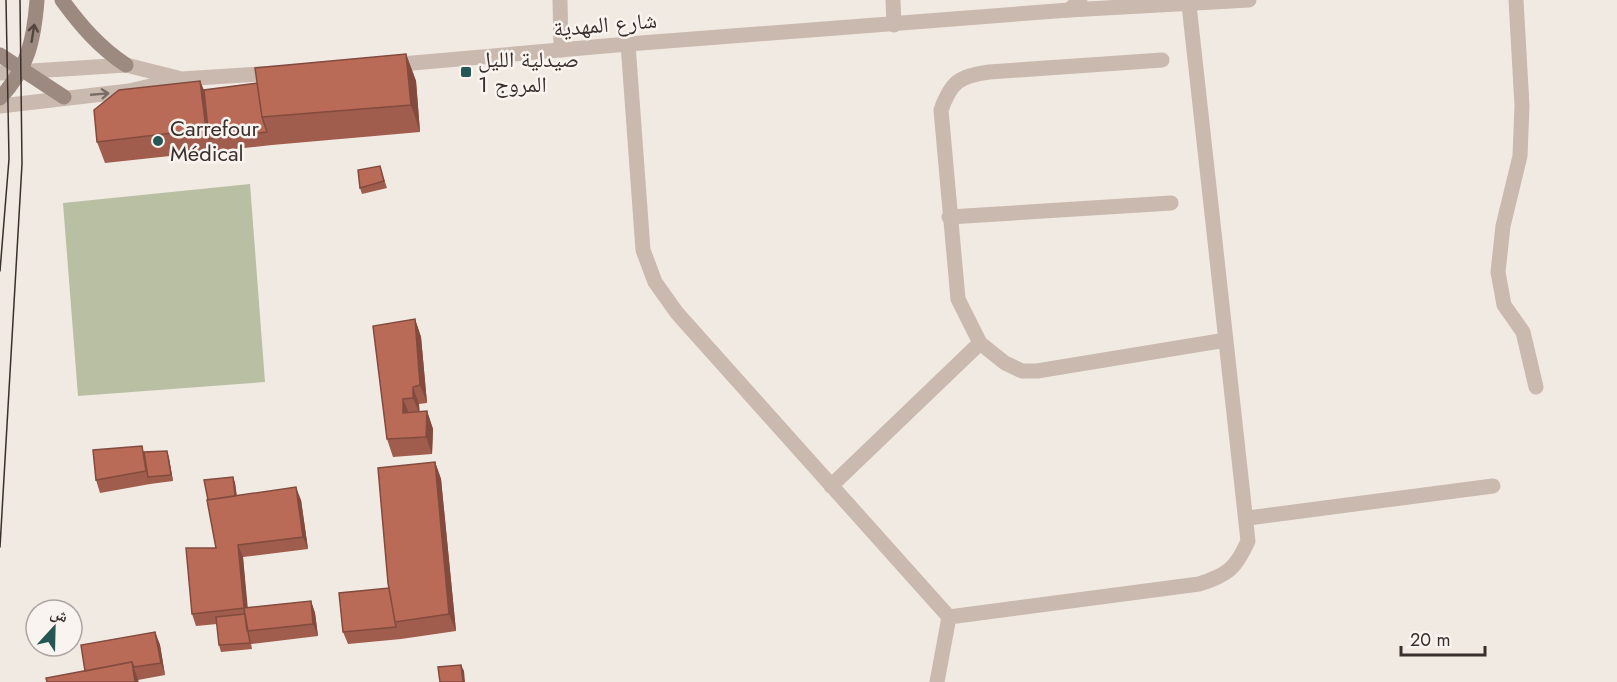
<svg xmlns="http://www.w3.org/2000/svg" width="1617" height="682" viewBox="0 0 1617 682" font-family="Jost,'Noto Naskh Arabic',sans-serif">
	<rect width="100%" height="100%" fill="#f1eae2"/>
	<path fill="#b8bfa3" d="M 250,184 L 265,382 L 78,396 L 63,203 Z"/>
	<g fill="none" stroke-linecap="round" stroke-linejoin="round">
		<path stroke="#c9b9af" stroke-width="15" d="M 560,0 L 561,50
			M 893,0 L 894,25"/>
		<path stroke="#c9b9af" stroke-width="15" d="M 1516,0 L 1522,106 L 1520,156 L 1503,226 L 1498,272 L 1504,305 L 1523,332 L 1536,387
			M 1069,10 L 1249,0
			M 628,44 L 643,250 L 655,282 L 677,313 L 949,617 L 1199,584 C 1228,575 1236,568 1248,541 L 1189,5
			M 1162,60 L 989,72 C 959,76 951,82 941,110 L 958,299 L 980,343 L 1005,363 L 1022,371 L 1037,371 L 1226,340
			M 949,217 L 1171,203
			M 831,486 L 980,343
			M 1248,518 L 1493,486
			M 937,682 L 949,617"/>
		<path stroke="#c9b9af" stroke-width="15" d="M 390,65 L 628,44 L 1069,10 L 1080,0
			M 0,73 L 126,65 L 178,78
			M 0,106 L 129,91 L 181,79 L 276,73"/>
		<path stroke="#9c8980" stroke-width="15" d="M 62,0 C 81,26 99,47 126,65
			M 0,55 L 64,97
			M 0,98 C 28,68 34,40 37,0"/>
		<path stroke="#392f2c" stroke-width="1.5" d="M 0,271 L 9,159 L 6,0
			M 0,547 L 22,164 L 20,0"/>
	</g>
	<path fill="#a05c4c" d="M 406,54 L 416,81 L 420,132 L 272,145 L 105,163 L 97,142 L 200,81 L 204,90 L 257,83 Z
		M 382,173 L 387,188 L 362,194 L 360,188 Z
		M 415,319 L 421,337 L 427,403 L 419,404 L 419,412 L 427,411 L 433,429 L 432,454 L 393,457 L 387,439 Z
		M 167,451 L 169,458 L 173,481 L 150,484 L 100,493 L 96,480 L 144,452 Z
		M 435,462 L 441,479 L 456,631 L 401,639 L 348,644 L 343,632 L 389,588 Z
		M 233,477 L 235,483 L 237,496 L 301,500 L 308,549 L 243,557 L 247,608 L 311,601 L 315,613 L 318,636 L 251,644 L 251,643 L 252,649 L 221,652 L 219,645 L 217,624 L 196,626 L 192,614 L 216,548 Z
		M 155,632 L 160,645 L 165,675 L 138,680 L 85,671 Z"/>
	<path fill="#824b3e" d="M 406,54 L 416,81 L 420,132 L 411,105 Z
		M 200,81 L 208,102 L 209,139 L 206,129 Z
		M 415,319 L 421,337 L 427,403 L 420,385 Z
		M 413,387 L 419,404 L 420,415 L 413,398 Z
		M 403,399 L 410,416 L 403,413 Z
		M 427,411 L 433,429 L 432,454 L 426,437 Z
		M 167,451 L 169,458 L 173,481 L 171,475 Z
		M 435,462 L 441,479 L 456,631 L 449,614 Z
		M 233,477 L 235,483 L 238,509 L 236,502 Z
		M 296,487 L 301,500 L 308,549 L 303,537 Z
		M 238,545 L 243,557 L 250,631 L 244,608 Z
		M 311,601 L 315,613 L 318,636 L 313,624 Z
		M 155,632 L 160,645 L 165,675 L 161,663 Z
		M 132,662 L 138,680 L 139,682 L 135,682 Z
		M 461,665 L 464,671 L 465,682 L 463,682 Z"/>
	<path fill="#ba6b58" stroke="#824b3e" stroke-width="1.5" d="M 406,54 L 411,105 L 262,117 L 255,68 Z
		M 200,81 L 206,129 L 97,142 L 94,110 L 119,90 Z
		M 257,83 L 262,117 L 267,132 L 209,139 L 204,90 Z
		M 380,166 L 384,181 L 360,188 L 358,170 Z
		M 415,319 L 420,385 L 413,387 L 413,398 L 403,399 L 403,413 L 427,411 L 426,437 L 387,439 L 373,326 Z
		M 142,446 L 146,471 L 96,480 L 93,450 Z
		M 167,451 L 171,475 L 148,477 L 144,452 Z
		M 435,462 L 449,614 L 395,622 L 388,583 L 378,468 Z
		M 233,477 L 235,496 L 208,500 L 204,480 Z
		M 296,487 L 303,537 L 238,545 L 244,608 L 311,601 L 313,624 L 247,631 L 244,608 L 192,614 L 186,548 L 216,548 L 207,500 Z
		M 389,588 L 395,622 L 396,627 L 343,632 L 339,593 Z
		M 245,614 L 250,643 L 219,645 L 216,617 Z
		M 155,632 L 161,663 L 134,667 L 132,662 L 85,671 L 81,645 Z
		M 132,662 L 135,682 L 47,682 L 46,678 Z
		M 461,665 L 463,682 L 440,682 L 438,667 Z"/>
	<defs><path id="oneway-shaft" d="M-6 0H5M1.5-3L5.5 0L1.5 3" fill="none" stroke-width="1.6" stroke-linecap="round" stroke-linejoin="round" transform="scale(1.5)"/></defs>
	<use stroke="#524641" href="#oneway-shaft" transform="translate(33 33) rotate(-81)"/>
	<use stroke="#7a6d67" href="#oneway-shaft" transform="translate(100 94) rotate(-5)"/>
	<g fill="#265656" stroke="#f9f4ef" stroke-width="2">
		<rect x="460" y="66" width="12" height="12" rx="3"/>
		<circle cx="158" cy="141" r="6"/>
	</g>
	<g text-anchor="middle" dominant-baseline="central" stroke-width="5" stroke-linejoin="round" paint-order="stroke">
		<g font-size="22" fill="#392f2c" stroke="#f9f4ef">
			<text transform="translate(605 24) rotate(-5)">شارع المهدية</text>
		</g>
		<g font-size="22" fill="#392f2c" stroke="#f9f4ef" text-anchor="start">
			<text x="478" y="59">صيدلية الليل<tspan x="478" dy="25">المروج 1</tspan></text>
			<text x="170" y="128">Carrefour<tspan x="170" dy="25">Médical</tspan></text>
		</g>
	</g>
	<g transform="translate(54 628) rotate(22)"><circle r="28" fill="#f9f4ef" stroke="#aca5a1" stroke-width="1.5"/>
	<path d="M0-4.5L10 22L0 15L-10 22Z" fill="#265656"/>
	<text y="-9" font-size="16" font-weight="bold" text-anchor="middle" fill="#392f2c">ش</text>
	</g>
	<path d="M1401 646v9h84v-9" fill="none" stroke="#392f2c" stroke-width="3"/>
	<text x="1410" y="646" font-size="18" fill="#392f2c" stroke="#f9f4ef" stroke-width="4.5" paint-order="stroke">20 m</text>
</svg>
